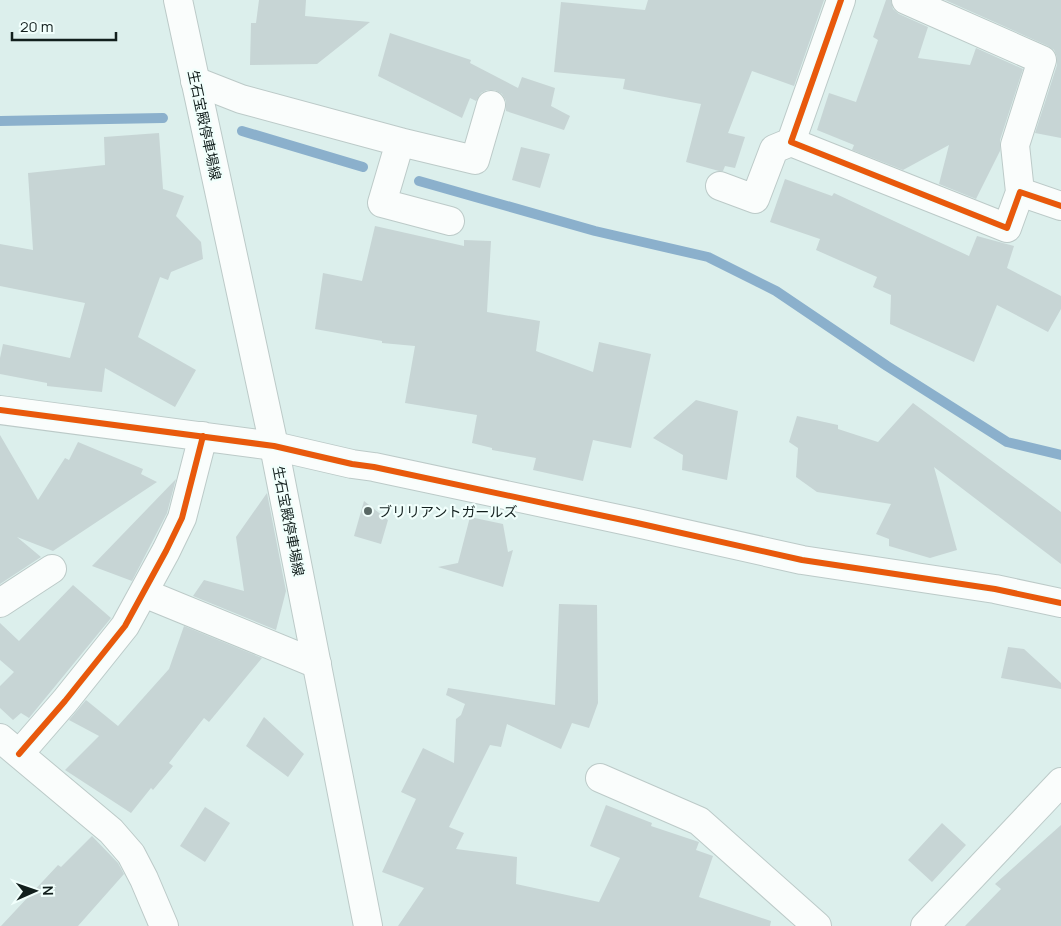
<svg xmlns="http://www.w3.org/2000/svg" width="1061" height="926" viewBox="0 0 1061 926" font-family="Manrope,'Noto Sans JP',sans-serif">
	<rect width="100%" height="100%" fill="#dcefec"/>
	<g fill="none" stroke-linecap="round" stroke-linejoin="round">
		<path stroke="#8bb0cc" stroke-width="10" d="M 0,121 L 163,118
			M 242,131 L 363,167
			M 419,181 L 595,231 L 708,257 L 776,291 L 887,366 L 1007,442 L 1061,455"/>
	</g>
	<path fill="#c7d5d5" d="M 259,0 L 306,0 L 305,16 L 370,22 L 317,64 L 250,65 L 251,23 L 256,23 Z
		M 648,0 L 824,0 L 794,86 L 752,71 L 728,133 L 745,137 L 735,168 L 725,166 L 723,171 L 719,171 L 686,162 L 701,104 L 623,89 L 625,79 L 554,72 L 561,2 L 645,10 Z
		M 886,0 L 891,0 L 893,9 L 899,14 L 928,27 L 918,58 L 970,65 L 976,48 L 1023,69 L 1000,140 L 1000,151 L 976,199 L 939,184 L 949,145 L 903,170 L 852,150 L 854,145 L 817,130 L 829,93 L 856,102 L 878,40 L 873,37 Z
		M 945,0 L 1061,0 L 1061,138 L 1035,133 L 1057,65 L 1057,57 L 1054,50 L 1048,46 Z
		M 390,33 L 471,60 L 470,63 L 518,88 L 522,77 L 555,88 L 551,106 L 570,116 L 564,130 L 506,111 L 506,101 L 502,94 L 495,90 L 487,90 L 481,93 L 476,101 L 470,98 L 462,118 L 378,76 Z
		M 159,133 L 163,189 L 184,196 L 176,216 L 201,242 L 203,259 L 171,272 L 168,280 L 160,277 L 138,337 L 196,370 L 175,407 L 105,368 L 102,392 L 47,386 L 47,383 L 0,374 L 0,358 L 3,344 L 70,358 L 85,303 L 0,286 L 0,244 L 33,250 L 28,173 L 105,165 L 104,137 Z
		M 521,147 L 550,154 L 540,188 L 512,180 Z
		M 785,179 L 832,196 L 834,193 L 969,256 L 977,236 L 1014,246 L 1007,268 L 1061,296 L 1061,309 L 1048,332 L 997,305 L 974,362 L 890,324 L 891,295 L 873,287 L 877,277 L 816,250 L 820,239 L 770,222 Z
		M 375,226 L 464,246 L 464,240 L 491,241 L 487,312 L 540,321 L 536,351 L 593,372 L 599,342 L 651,354 L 631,448 L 593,440 L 583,481 L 533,470 L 536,458 L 492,450 L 492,448 L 472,443 L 477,415 L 405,403 L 415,346 L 382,343 L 382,341 L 315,329 L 323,273 L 362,281 Z
		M 696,400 L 738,411 L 727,480 L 682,470 L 683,455 L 653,438 Z
		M 913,403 L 1061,512 L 1061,564 L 934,467 L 957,550 L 930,558 L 889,546 L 889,539 L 876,534 L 891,504 L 817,492 L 796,477 L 798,448 L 789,442 L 797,416 L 838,425 L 838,429 L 878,442 Z
		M 0,435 L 38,500 L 65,458 L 69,460 L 78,442 L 143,469 L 141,474 L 157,482 L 53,551 L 17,537 L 41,557 L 0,584 Z
		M 176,479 L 167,513 L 132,581 L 92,566 Z
		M 267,493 L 286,591 L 276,630 L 193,596 L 204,580 L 244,591 L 236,537 Z
		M 364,501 L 388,520 L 381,544 L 354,536 Z
		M 470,517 L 503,524 L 508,552 L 513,550 L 503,587 L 438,567 L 458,563 Z
		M 73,585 L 111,618 L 29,718 L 21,713 L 13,720 L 0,708 L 0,686 L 14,672 L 0,660 L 0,623 L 19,641 Z
		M 559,604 L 597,605 L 598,703 L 589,728 L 572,723 L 561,749 L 507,724 L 501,747 L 490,745 L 449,827 L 464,833 L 456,849 L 517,857 L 516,884 L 599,902 L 620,858 L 590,846 L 606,805 L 652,823 L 651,826 L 699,842 L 696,850 L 713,856 L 699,897 L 771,921 L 770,926 L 398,926 L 424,888 L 382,872 L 416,799 L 401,792 L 423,748 L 454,763 L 456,719 L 461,715 L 465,704 L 446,695 L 448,688 L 555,705 Z
		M 184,626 L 262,658 L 209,722 L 204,718 L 169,763 L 173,766 L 153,790 L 151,788 L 131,813 L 65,770 L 99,736 L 69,720 L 86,700 L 118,726 L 169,669 Z
		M 1008,647 L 1024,649 L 1061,683 L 1061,689 L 1001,678 Z
		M 264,717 L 304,754 L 288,777 L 246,746 Z
		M 205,807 L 230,823 L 205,862 L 180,846 Z
		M 942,823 L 966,845 L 932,882 L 908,860 Z
		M 1061,825 L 1061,926 L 965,926 L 1001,889 L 995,884 Z
		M 92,836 L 118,863 L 124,874 L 78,926 L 1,926 L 58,865 L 61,867 Z"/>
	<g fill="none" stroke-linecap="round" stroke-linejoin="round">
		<defs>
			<path id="minor" d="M 841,0 L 791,142 L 1007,228 L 1020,192 L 1061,206
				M 906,0 L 1042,60 L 1015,145 L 1020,192
				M 195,81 L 241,99 L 400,142 L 475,160 L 491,105
				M 400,142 L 382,203 L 450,221
				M 720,186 L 755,199 L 774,149 L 791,142
				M 0,410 L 274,446 L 352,464 L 374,467 L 637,523 L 802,560 L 995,589 L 1061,603
				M 144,593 L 317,664
				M 0,603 L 52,569
				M 0,738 L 111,831 L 131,854 L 144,879 L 164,926
				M 19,754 L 65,701 L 125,626 L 166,551 L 182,518 L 203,436
				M 600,778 L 699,821 L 817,926
				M 925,926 L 1061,782"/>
			<path id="major" d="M 178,0 L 274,446 L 368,926"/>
		</defs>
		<use href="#minor" stroke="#bccac8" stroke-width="30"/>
		<use href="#major" stroke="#bccac8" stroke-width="30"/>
		<use href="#minor" stroke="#fafdfc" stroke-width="28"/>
		<use href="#major" stroke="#fafdfc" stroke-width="28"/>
		<defs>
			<path id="cycleway" d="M 841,0 L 791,142 L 1007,228 L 1020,192 L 1061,206
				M 0,410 L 274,446 L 352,464 L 374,467 L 637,523 L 802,560 L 995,589 L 1061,603
				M 19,754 L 65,701 L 125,626 L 166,551 L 182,518 L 203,436"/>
		</defs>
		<use href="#cycleway" stroke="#f1fffc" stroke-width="9"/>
		<use href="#cycleway" stroke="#e8590c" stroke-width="6"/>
	</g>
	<circle fill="#596865" stroke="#f1fffc" stroke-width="2" cx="368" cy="511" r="5"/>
	<g text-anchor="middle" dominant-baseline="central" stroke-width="4.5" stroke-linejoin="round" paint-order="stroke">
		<g font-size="14" fill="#121f1d" stroke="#f1fffc">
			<text transform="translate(205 125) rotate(78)">生石宝殿停車場線</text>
			<text transform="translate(289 521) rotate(79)">生石宝殿停車場線</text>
		</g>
		<g font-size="14" fill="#121f1d" stroke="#f1fffc" text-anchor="start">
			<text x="378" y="511">ブリリアントガールズ</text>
		</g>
	</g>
	<g transform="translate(35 891) rotate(88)" stroke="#f1fffc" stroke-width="4" paint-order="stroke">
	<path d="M0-4L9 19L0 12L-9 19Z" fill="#121f1d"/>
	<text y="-8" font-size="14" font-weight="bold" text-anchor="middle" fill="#121f1d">N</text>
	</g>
	<path d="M12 32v8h104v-8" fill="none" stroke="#121f1d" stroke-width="2.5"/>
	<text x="20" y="32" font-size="15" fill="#121f1d" stroke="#f1fffc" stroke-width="4" paint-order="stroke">20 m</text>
</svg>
